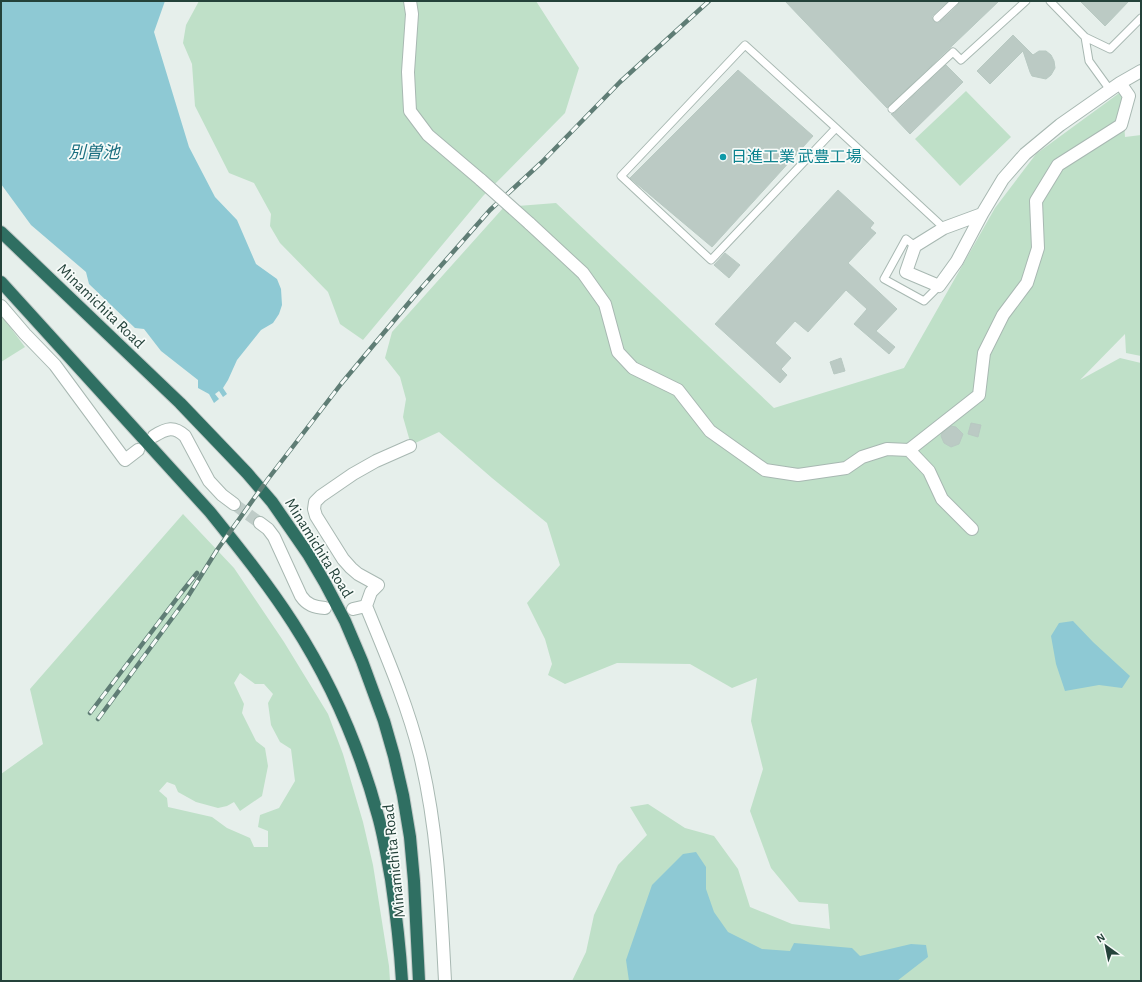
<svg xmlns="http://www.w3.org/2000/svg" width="1142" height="982" viewBox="0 0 1142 982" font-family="'Alegreya Sans','Noto Sans JP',sans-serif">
	<rect width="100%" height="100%" fill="#e6efeb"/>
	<path fill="#bfe0c8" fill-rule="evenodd" d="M 199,1 L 536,1 L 579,68 L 565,113 L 483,196 L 363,340 L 340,324 L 328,292 L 280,243 L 270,226 L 271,214 L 254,183 L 229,173 L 195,106 L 192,64 L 183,43 L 186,25 Z
		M 966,91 L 1011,137 L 960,186 L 915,139 Z
		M 1122,91 L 1125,137 L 1141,135 L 1141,356 L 1126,353 L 1125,334 L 1080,380 L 1120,358 L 1141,363 L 1141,981 L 572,981 L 586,952 L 594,915 L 618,865 L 647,835 L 630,807 L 648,804 L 685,828 L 714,836 L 738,869 L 750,907 L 792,924 L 830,929 L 828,904 L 799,902 L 771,868 L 750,811 L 763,769 L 751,721 L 757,678 L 732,688 L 690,664 L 617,663 L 565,684 L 548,675 L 552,664 L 545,639 L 527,603 L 560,565 L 547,523 L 492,478 L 439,432 L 411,445 L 403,417 L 406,399 L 400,377 L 385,358 L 392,332 L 504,207 L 556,203 L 774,408 L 904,368 L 995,208 L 1036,154 Z
		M 1,315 L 25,347 L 1,362 Z
		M 183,514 L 234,568 L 284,642 L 328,714 L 343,754 L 363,822 L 373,865 L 389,966 L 390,981 L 1,981 L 1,774 L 43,744 L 30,689 ZM 240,673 L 255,684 L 264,684 L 273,694 L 268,703 L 271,725 L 280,742 L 291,749 L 295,781 L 279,808 L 260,815 L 258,827 L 268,831 L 268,847 L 254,847 L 250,838 L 227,828 L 212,817 L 168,807 L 167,798 L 159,791 L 167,782 L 175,785 L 178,792 L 196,802 L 218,808 L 227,806 L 234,802 L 240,811 L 262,796 L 268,766 L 265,748 L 256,741 L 242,713 L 244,704 L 234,683 Z"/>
	<path fill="#8ec9d4" d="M 1,1 L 165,1 L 154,32 L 189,147 L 215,197 L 237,220 L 256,264 L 277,279 L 281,289 L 282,305 L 279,314 L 273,323 L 261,330 L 237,360 L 228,380 L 223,388 L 227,394 L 223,397 L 219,391 L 215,394 L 219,399 L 214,403 L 209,394 L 198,388 L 198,380 L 161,351 L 144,329 L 135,328 L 89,284 L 86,272 L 31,225 L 1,184 Z
		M 1073,621 L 1093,642 L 1130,676 L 1122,688 L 1099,685 L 1065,691 L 1056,664 L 1051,636 L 1059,623 Z
		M 696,852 L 706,867 L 706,889 L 714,912 L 728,932 L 762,949 L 790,951 L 794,943 L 852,948 L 860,956 L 911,944 L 926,945 L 928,957 L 897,981 L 629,981 L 626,960 L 652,885 L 683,854 Z"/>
	<path fill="#bbcac4" stroke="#b8c9c2" d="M 785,1 L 948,1 L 932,16 L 933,21 L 938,23 L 940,22 L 958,5 L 960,1 L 999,1 L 887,108 Z
		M 1080,1 L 1129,1 L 1105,26 Z
		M 1013,35 L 1033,55 L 1039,51 L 1046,51 L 1051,55 L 1054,61 L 1055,68 L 1051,75 L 1046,79 L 1032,76 L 1030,72 L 1023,51 L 990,84 L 977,71 Z
		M 946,65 L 963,82 L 910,134 L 891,114 L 895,113 Z
		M 738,70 L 813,136 L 712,247 L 630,178 Z
		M 838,190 L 874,223 L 870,228 L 876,233 L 848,263 L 897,309 L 876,331 L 895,347 L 889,354 L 854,324 L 867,309 L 846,290 L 808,332 L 795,321 L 775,343 L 791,358 L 781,369 L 787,375 L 780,383 L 715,324 Z
		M 725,253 L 740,265 L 729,278 L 714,265 Z
		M 841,358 L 845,371 L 834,374 L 830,362 Z
		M 971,423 L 981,425 L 978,437 L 968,434 Z
		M 951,426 L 956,427 L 963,434 L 959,444 L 951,447 L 944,443 L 941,436 L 942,433 Z"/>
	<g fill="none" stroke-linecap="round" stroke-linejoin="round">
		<path stroke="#bfccc8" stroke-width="12" stroke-dasharray="12 6" stroke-linecap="butt" d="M 234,504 L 260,523"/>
		<defs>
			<path id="lane" d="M 1050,1 L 1085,37 L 1110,49 L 1141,18
				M 937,18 L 955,1
				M 1085,37 L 1089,61 L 1110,90
				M 892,109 L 953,52 L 961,60 L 1026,1
				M 836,128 L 745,45 L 621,176 L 711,260 L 836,128 L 944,228
				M 915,246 L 906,239 L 884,279 L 924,301 L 939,286"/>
			<path id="street" d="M 410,1 L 412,14 L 408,72 L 410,111 L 428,135 L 481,180
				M 982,214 L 944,228 L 915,246 L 906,272 L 939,286 L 957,261 L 982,214 L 1003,179 L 1025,154 L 1060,125 L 1120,83 L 1141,71
				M 529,223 L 583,273 L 605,304 L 618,352 L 633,368 L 678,390 L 710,431 L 765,470 L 798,475 L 846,468 L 862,457 L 887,449 L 909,450 L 979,395 L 984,353 L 1003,315 L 1027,283 L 1038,248 L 1036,201 L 1058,165 L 1121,125 L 1129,96 L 1120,83
				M 1,306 L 25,334 L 55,365 L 125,460 L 138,450
				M 154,436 C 167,428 174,426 185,436 L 209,481 L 222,495 L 234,504
				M 410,446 L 376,461 L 353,474 L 321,496 L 315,502 L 314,509 L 316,516 L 343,559 L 351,568 L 358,574 L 378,585 L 371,592 L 366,606 C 386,655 407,703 420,755 C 438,829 441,905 445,981
				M 909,450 L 929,471 L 942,499 L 972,529
				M 260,523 L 268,529 L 274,537 L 301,596 C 307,605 314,607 325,608
				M 353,609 L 366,606"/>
			<path id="highway" d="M 1,232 L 180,403 L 247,473 L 272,502 L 308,554 L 325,583 L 345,621 L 362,661 L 384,721 L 394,756 L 403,795 L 410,837 L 414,881 L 419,981
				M 1,282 L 210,512 C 239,548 268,584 293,623 C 331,682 360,749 378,816 C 384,837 387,858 391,879 C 396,913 400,947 402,981"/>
		</defs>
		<use href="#lane" stroke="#a8b8b2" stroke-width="9"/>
		<use href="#street" stroke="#a8b8b2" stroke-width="14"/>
		<use href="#highway" stroke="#c2cac8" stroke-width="14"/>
		<use href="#lane" stroke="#fff" stroke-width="7"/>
		<use href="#street" stroke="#fff" stroke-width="12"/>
		<use href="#highway" stroke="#2f6f62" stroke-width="12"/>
		<defs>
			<path id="rail" d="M 90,713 L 181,593 L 197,573
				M 98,719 L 187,598 L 217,550 L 268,479 L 341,384 L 417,293 L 490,210 L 542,162 L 620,82 L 709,1"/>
		</defs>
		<use href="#rail" stroke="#5f7d75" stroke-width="4.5"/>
		<use href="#rail" stroke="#f7fbf9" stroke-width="3" stroke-dasharray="9" stroke-linecap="butt"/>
		<defs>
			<path id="street-bridge" d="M 481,180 L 529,223"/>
		</defs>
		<use href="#street-bridge" stroke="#a8b8b2" stroke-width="14" stroke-linecap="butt"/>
		<use href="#street-bridge" stroke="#fff" stroke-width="12"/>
	</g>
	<circle fill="#0f9aa8" stroke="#f7fbf9" stroke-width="1.5" cx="723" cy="157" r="4"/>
	<g text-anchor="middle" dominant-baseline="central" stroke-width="3.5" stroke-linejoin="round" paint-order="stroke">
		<g font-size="16" fill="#0d838f" stroke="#f7fbf9" text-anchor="start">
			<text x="731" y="157">日進工業 武豊工場</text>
		</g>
		<g font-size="16" fill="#24423a" stroke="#f7fbf9">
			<text transform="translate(101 306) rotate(44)">Minamichita Road</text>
			<text transform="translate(319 548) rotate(58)">Minamichita Road</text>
			<text transform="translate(394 861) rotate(-96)">Minamichita Road</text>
		</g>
		<g font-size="17" font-style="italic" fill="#1c6f80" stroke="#f7fbf9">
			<text x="94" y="152">別曽池</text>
		</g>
	</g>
	<rect width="1142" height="982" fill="none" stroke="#24423a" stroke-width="4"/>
	<g transform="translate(1106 946) rotate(327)" stroke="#f7fbf9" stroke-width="3" paint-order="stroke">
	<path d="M0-3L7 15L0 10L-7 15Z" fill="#24423a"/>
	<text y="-6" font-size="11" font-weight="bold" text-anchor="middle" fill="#24423a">N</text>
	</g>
</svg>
